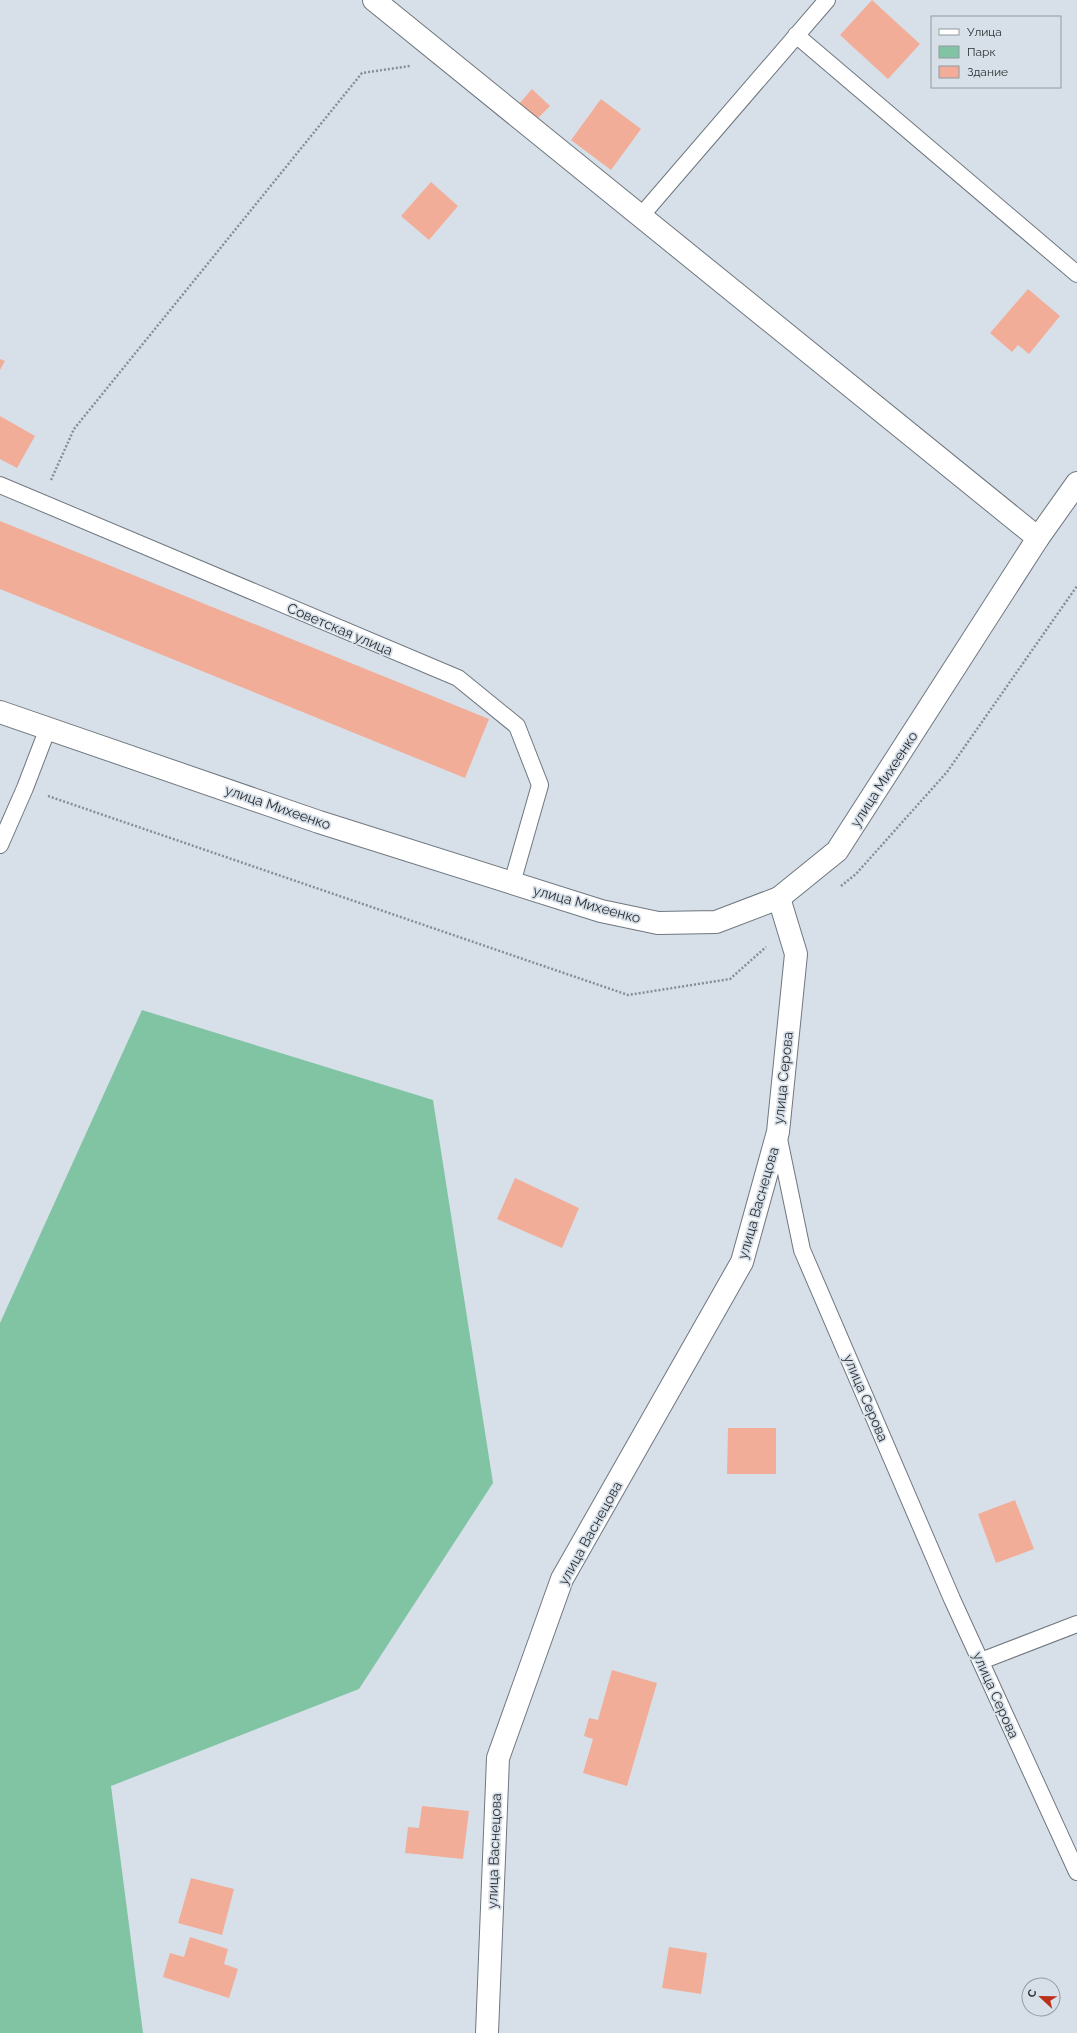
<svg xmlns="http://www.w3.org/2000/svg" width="1077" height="2033" viewBox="0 0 1077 2033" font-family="Raleway,sans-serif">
	<rect width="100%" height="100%" fill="#d7e0e9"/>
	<path fill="#80c4a4" d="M 142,1010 L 433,1100 L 493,1483 L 359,1689 L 111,1786 L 143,2033 L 0,2033 L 0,1323 Z"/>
	<path fill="#f1ad98" d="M 872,0 L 920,44 L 888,79 L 840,35 Z
		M 532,89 L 550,106 L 536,120 L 519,104 Z
		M 601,99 L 641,129 L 611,170 L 571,140 Z
		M 431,182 L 458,206 L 429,240 L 401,216 Z
		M 1028,289 L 1060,316 L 1029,354 L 1018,345 L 1012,352 L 990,333 Z
		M 0,359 L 5,361 L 0,370 Z
		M 0,416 L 35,436 L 17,468 L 0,459 Z
		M 0,521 L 489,719 L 465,778 L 0,589 Z
		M 515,1178 L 579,1208 L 562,1248 L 497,1219 Z
		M 728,1428 L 776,1428 L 776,1474 L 727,1474 Z
		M 1015,1500 L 1034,1549 L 996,1563 L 978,1514 Z
		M 612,1670 L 657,1683 L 627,1786 L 583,1773 L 593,1739 L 584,1736 L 589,1718 L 598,1720 Z
		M 422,1806 L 469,1811 L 463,1859 L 405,1853 L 408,1827 L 419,1828 Z
		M 191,1878 L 234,1889 L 222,1935 L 178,1923 Z
		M 190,1937 L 228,1949 L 224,1964 L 238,1969 L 229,1998 L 163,1977 L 170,1953 L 184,1957 Z
		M 669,1947 L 707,1953 L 701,1994 L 662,1988 Z"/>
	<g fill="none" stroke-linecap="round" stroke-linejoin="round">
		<defs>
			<path id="service" d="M 796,35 L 1077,274
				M 640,217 L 827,0
				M 0,485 L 458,678 L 517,726 L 540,785 L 512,883
				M 0,845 L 25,788 L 48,728
				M 778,1134 L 802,1250 L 952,1599 L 1077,1872
				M 981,1661 L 1077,1624"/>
			<path id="minor" d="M 374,0 L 1038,538
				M 487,2033 L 498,1758 L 562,1579 L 742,1262 L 778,1132 L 796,954 L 779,898"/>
			<path id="tertiary" d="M 0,712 L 319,822 L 601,911 L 658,923 L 716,922 L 779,898 L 837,851 L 1038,538 L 1077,483"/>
		</defs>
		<use href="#service" stroke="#6f777f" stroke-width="18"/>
		<use href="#minor" stroke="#6f777f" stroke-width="24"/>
		<use href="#tertiary" stroke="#6f777f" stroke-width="24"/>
		<path stroke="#878d94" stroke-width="2.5" stroke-dasharray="2 2" stroke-linecap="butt" d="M 51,480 L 74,429 L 362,73 L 410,66
			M 48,796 L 628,995 L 730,979 L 766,947
			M 841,886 L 856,874 L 947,772 L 1077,586"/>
		<use href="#service" stroke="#fff" stroke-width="16"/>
		<use href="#minor" stroke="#fff" stroke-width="22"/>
		<use href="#tertiary" stroke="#fff" stroke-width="22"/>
	</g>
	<g text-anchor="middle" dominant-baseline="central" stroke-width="3.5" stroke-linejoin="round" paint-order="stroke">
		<g font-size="14" fill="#2c3033" stroke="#d7e0e9">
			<text transform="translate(340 629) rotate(23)">Советская улица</text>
			<text transform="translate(884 779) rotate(-57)">улица Михеенко</text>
			<text transform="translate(278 807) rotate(19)">улица Михеенко</text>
			<text transform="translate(587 904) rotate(15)">улица Михеенко</text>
			<text transform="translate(783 1078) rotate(-84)">улица Серова</text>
			<text transform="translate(758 1203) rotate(-74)">улица Васнецова</text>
			<text transform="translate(866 1398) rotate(67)">улица Серова</text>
			<text transform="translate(590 1533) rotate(-61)">улица Васнецова</text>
			<text transform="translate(996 1695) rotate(66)">улица Серова</text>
			<text transform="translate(494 1851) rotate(-88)">улица Васнецова</text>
		</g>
	</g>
	<rect x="931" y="16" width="130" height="72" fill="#d7e0e9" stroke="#939aa0"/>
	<rect x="939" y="29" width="20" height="6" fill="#ffffff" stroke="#939aa0"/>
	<text x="967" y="36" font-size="12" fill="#2c3033">Улица</text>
	<rect x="939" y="46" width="20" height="12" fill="#80c4a4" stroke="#939aa0"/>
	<text x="967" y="56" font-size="12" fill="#2c3033">Парк</text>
	<rect x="939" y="66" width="20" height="12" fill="#f1ad98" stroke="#939aa0"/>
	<text x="967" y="76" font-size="12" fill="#2c3033">Здание</text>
	<g transform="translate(1041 1997) rotate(292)"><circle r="19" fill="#d7e0e9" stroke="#939aa0"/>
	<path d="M0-3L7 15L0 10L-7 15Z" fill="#bc3019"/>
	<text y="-6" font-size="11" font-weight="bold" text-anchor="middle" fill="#2c3033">С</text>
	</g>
</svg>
